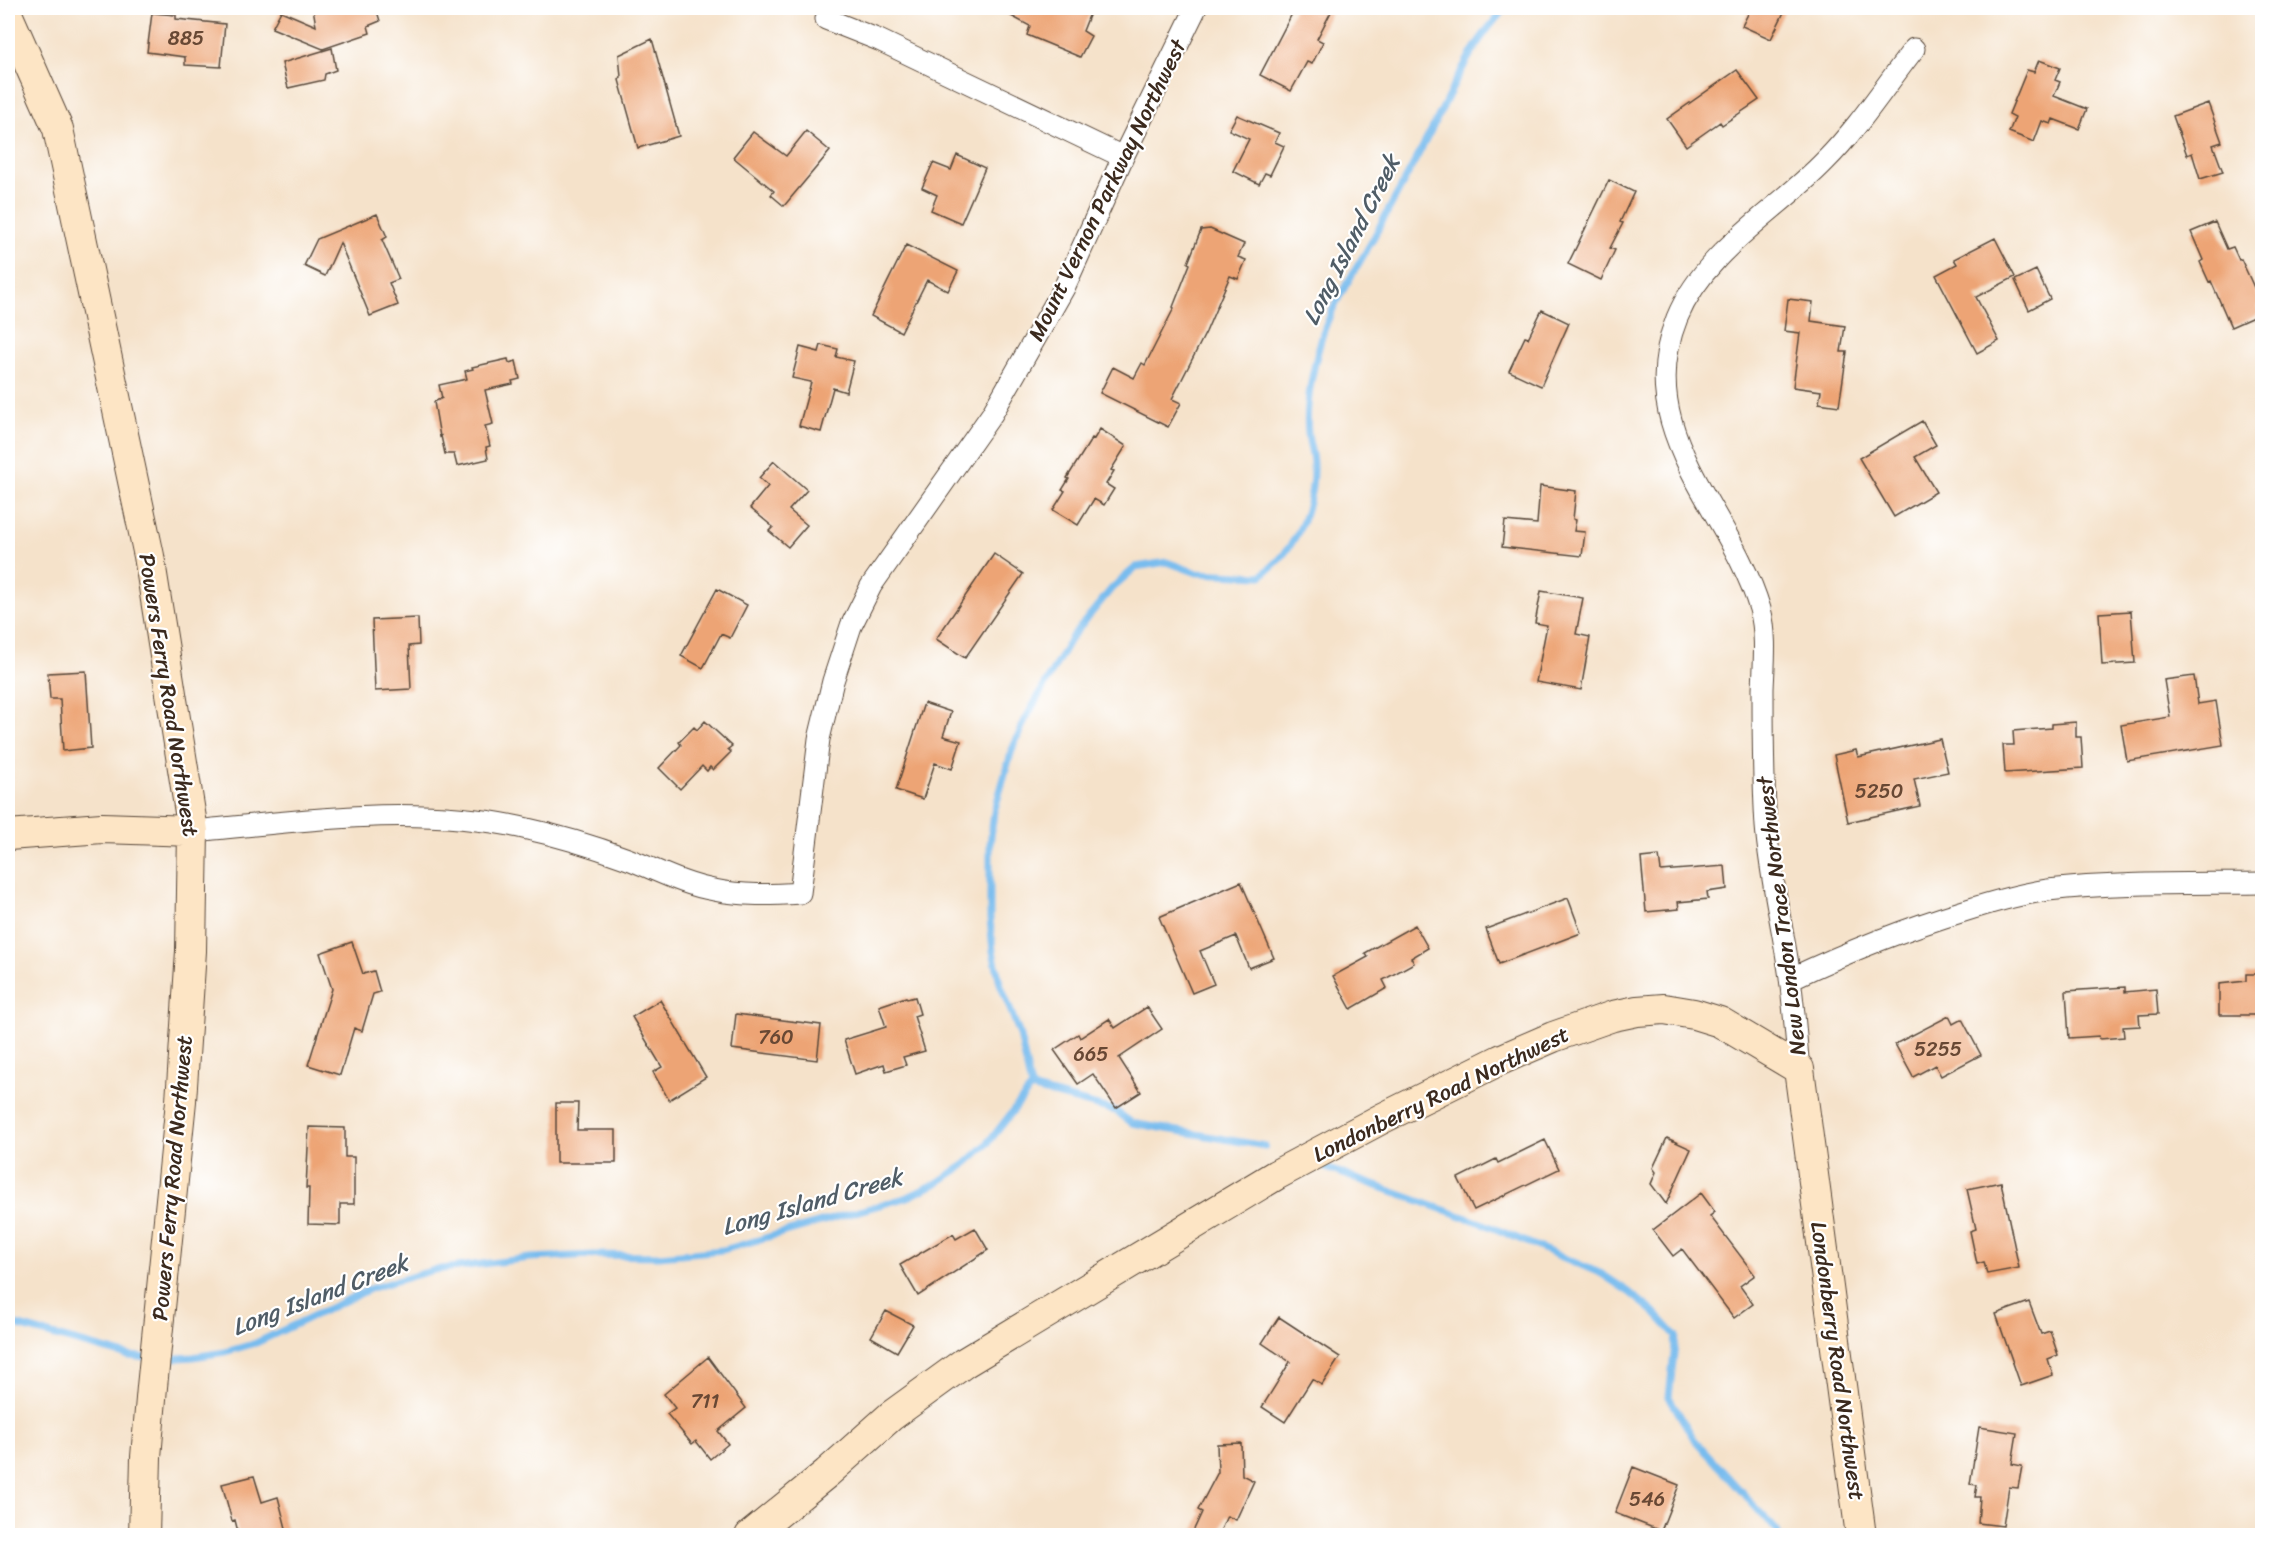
<svg xmlns="http://www.w3.org/2000/svg" width="2270" height="1543" viewBox="0 0 2270 1543" font-family="Sriracha,sans-serif">
	<rect width="100%" height="100%" fill="#fff"/>
	<filter id="ink" filterUnits="userSpaceOnUse"><feTurbulence type="fractalNoise" baseFrequency=".0167" numOctaves="2"/><feDisplacementMap in="SourceGraphic" scale="12" xChannelSelector="R" yChannelSelector="G"/><feConvolveMatrix kernelMatrix="1 2 1 2 8 2 1 2 1" color-interpolation-filters="sRGB"/></filter>
	<filter id="wash" filterUnits="userSpaceOnUse"><feTurbulence type="fractalNoise" baseFrequency=".008" numOctaves="4" result="noise"/><feDisplacementMap in="SourceGraphic" scale="24" xChannelSelector="R" yChannelSelector="G"/><feGaussianBlur stdDeviation="1.35" result="paint"/><feColorMatrix in="noise" values="0 0 0 0 0 0 0 0 0 0 0 0 0 0 0 0 0 1.4 0 .05"/><feComposite in="paint" operator="in"/></filter>
	<g filter="url(#wash)">
		<rect width="100%" height="100%" fill="#f5e2ca"/>
		<g fill="none" stroke-linecap="round" stroke-linejoin="round">
			<path stroke="#78bcee" stroke-width="7" d="M 1031,1088 L 1116,1111 L 1132,1123 L 1265,1146
				M 1326,1168 L 1484,1224 L 1602,1274 L 1629,1292 L 1654,1312 L 1676,1336 L 1669,1397 L 1694,1439 L 1777,1531 L 1779,1536
				M 8,1323 L 129,1356 L 148,1358
				M 162,1359 L 193,1357 L 225,1352 L 256,1343 L 372,1288 L 434,1270 L 530,1258 L 594,1255 L 659,1256 L 723,1250 L 908,1197 L 937,1183 L 964,1165 L 988,1143 L 1031,1088 L 1020,1035 L 1000,983 L 993,951 L 990,919 L 990,844 L 994,812 L 1012,750 L 1025,720 L 1071,638 L 1112,588 L 1136,567 L 1167,562 L 1197,573 L 1261,576 C 1269,569 1278,562 1284,554 C 1304,529 1314,496 1313,465 C 1313,454 1309,444 1308,434 C 1305,403 1313,369 1321,340 C 1332,301 1357,270 1375,235 C 1397,194 1420,153 1441,111 C 1460,73 1476,38 1506,8"/>
		</g>
		<g id="blocks">
			<path fill="#eda474" d="M 313,8 L 376,8 L 380,21 L 368,26 L 370,33 L 323,49 L 272,28 L 281,11 L 316,26 Z
				M 996,8 L 1092,8 L 1083,31 L 1091,36 L 1080,57 L 1027,35 L 1030,26 Z
				M 1295,8 L 1333,8 L 1317,39 L 1323,42 L 1312,64 L 1307,62 L 1291,91 L 1260,75 Z
				M 1751,8 L 1786,8 L 1771,39 L 1742,26 Z
				M 152,13 L 176,15 L 176,19 L 225,24 L 221,67 L 185,65 L 185,57 L 147,52 Z
				M 652,39 L 679,136 L 638,148 L 619,80 L 621,77 L 619,55 Z
				M 332,48 L 336,70 L 325,74 L 324,80 L 288,88 L 282,63 Z
				M 2039,60 L 2060,68 L 2055,80 L 2060,82 L 2054,96 L 2087,109 L 2079,129 L 2053,119 L 2051,124 L 2042,121 L 2034,142 L 2009,132 L 2015,117 L 2009,114 L 2027,70 L 2034,72 Z
				M 1737,70 L 1759,100 L 1722,125 L 1720,122 L 1686,146 L 1667,119 Z
				M 2208,103 L 2222,142 L 2213,145 L 2223,172 L 2200,179 L 2192,153 L 2187,155 L 2173,116 Z
				M 1237,115 L 1279,133 L 1275,142 L 1284,146 L 1270,175 L 1265,173 L 1259,184 L 1233,171 L 1249,139 L 1229,130 Z
				M 806,131 L 830,151 L 784,206 L 771,195 L 774,191 L 733,157 L 753,132 L 786,156 Z
				M 957,155 L 985,168 L 961,223 L 931,210 L 937,195 L 922,188 L 933,163 L 951,170 Z
				M 1609,180 L 1634,192 L 1620,222 L 1623,223 L 1610,248 L 1615,250 L 1601,280 L 1568,264 Z
				M 377,214 L 387,237 L 382,240 L 399,279 L 389,283 L 398,305 L 370,316 L 340,243 L 325,276 L 304,266 L 317,239 Z
				M 2215,222 L 2227,249 L 2233,247 L 2239,260 L 2241,259 L 2262,305 L 2257,307 L 2260,314 L 2231,327 L 2211,281 L 2209,282 L 2200,262 L 2203,260 L 2191,232 Z
				M 1210,229 L 1244,244 L 1238,257 L 1246,260 L 1238,279 L 1230,276 L 1206,332 L 1172,399 L 1181,403 L 1168,427 L 1100,393 L 1113,367 L 1134,378 L 1142,363 L 1145,365 L 1174,308 L 1173,307 L 1190,264 L 1188,263 L 1201,230 Z
				M 1995,238 L 2015,277 L 1976,297 L 1999,341 L 1977,353 L 1936,275 L 1957,264 L 1954,259 Z
				M 906,245 L 958,271 L 948,291 L 927,280 L 901,332 L 871,316 Z
				M 2036,270 L 2050,299 L 2029,310 L 2015,280 Z
				M 1788,299 L 1813,302 L 1811,321 L 1845,326 L 1841,352 L 1847,352 L 1839,406 L 1819,403 L 1821,391 L 1793,387 L 1800,333 L 1784,331 Z
				M 1542,310 L 1569,323 L 1541,386 L 1509,371 L 1525,337 L 1528,338 Z
				M 821,345 L 838,349 L 836,357 L 854,361 L 846,392 L 833,388 L 821,432 L 799,426 L 811,382 L 792,378 L 800,347 L 819,352 Z
				M 508,359 L 509,363 L 516,361 L 520,379 L 512,381 L 513,384 L 485,390 L 493,424 L 485,426 L 490,446 L 486,447 L 488,459 L 457,466 L 454,454 L 445,454 L 441,436 L 440,437 L 434,402 L 442,398 L 439,385 L 467,379 L 465,371 L 473,369 L 472,367 Z
				M 1922,421 L 1936,445 L 1915,457 L 1936,492 L 1894,517 L 1859,458 Z
				M 1100,429 L 1126,446 L 1111,470 L 1114,471 L 1106,484 L 1114,489 L 1104,505 L 1094,499 L 1078,525 L 1053,510 L 1065,491 L 1062,490 L 1069,479 L 1067,478 L 1092,438 L 1094,439 Z
				M 774,461 L 807,490 L 789,510 L 807,525 L 788,547 L 769,531 L 773,527 L 750,508 L 768,486 L 759,478 Z
				M 1540,486 L 1576,491 L 1573,519 L 1576,520 L 1574,531 L 1585,532 L 1582,556 L 1502,547 L 1505,521 L 1537,524 Z
				M 994,554 L 1023,574 L 965,658 L 936,639 Z
				M 717,589 L 747,605 L 730,638 L 721,634 L 703,668 L 681,656 Z
				M 1541,591 L 1583,598 L 1576,634 L 1590,637 L 1581,690 L 1536,682 L 1547,625 L 1535,623 Z
				M 2131,611 L 2135,663 L 2102,665 L 2099,613 Z
				M 418,618 L 419,645 L 409,646 L 411,689 L 375,691 L 372,620 Z
				M 86,671 L 91,748 L 63,751 L 60,699 L 50,699 L 48,673 Z
				M 2194,676 L 2198,704 L 2216,701 L 2223,745 L 2127,761 L 2121,725 L 2170,717 L 2164,680 Z
				M 924,703 L 951,712 L 943,736 L 961,741 L 952,769 L 935,763 L 923,799 L 896,790 Z
				M 705,721 L 732,746 L 728,749 L 731,752 L 713,770 L 710,767 L 707,771 L 702,766 L 680,789 L 659,768 L 681,745 L 679,742 L 694,727 L 697,730 Z
				M 2076,722 L 2076,737 L 2081,737 L 2083,768 L 2005,773 L 2003,745 L 2014,745 L 2013,731 L 2052,728 L 2052,724 Z
				M 1940,739 L 1948,772 L 1914,779 L 1920,806 L 1848,822 L 1834,755 L 1856,750 L 1858,757 Z
				M 1659,856 L 1661,871 L 1725,866 L 1727,889 L 1707,892 L 1708,899 L 1678,902 L 1679,909 L 1646,912 L 1641,858 Z
				M 1241,882 L 1274,958 L 1249,968 L 1236,936 L 1200,951 L 1214,984 L 1192,993 L 1159,917 Z
				M 1568,898 L 1581,933 L 1499,964 L 1486,929 Z
				M 1415,925 L 1428,948 L 1411,958 L 1414,963 L 1383,980 L 1387,988 L 1351,1009 L 1333,976 L 1368,957 L 1365,953 Z
				M 352,942 L 363,974 L 374,971 L 380,992 L 373,994 L 362,1031 L 354,1028 L 340,1075 L 308,1065 L 332,989 L 320,953 Z
				M 2246,974 L 2262,974 L 2262,1015 L 2219,1015 L 2219,984 L 2246,981 Z
				M 2125,987 L 2125,992 L 2156,989 L 2158,1014 L 2139,1015 L 2140,1026 L 2123,1027 L 2124,1037 L 2100,1039 L 2099,1036 L 2069,1038 L 2066,991 Z
				M 906,997 L 907,999 L 915,997 L 920,1014 L 914,1016 L 925,1051 L 903,1057 L 906,1065 L 886,1071 L 884,1064 L 855,1074 L 844,1040 L 886,1027 L 879,1006 Z
				M 660,1000 L 706,1077 L 669,1100 L 653,1072 L 662,1067 L 632,1017 Z
				M 1147,1007 L 1162,1029 L 1119,1058 L 1141,1092 L 1116,1108 L 1093,1074 L 1078,1084 L 1054,1050 L 1078,1034 L 1080,1038 L 1109,1019 L 1115,1028 Z
				M 736,1014 L 821,1025 L 817,1060 L 732,1049 Z
				M 1949,1016 L 1953,1024 L 1962,1019 L 1981,1055 L 1941,1076 L 1935,1065 L 1913,1077 L 1895,1044 Z
				M 556,1103 L 578,1103 L 577,1130 L 616,1130 L 616,1163 L 556,1163 Z
				M 309,1127 L 345,1128 L 345,1157 L 354,1157 L 354,1204 L 340,1204 L 340,1225 L 308,1224 L 309,1188 L 306,1188 Z
				M 1667,1138 L 1691,1149 L 1666,1204 L 1651,1184 L 1656,1172 L 1653,1168 Z
				M 1545,1140 L 1559,1169 L 1474,1210 L 1458,1178 L 1496,1159 L 1498,1163 Z
				M 2001,1182 L 2019,1268 L 1987,1274 L 1984,1262 L 1977,1264 L 1970,1231 L 1976,1229 L 1967,1189 Z
				M 1701,1193 L 1715,1212 L 1710,1216 L 1755,1275 L 1740,1286 L 1753,1304 L 1734,1318 L 1682,1249 L 1673,1256 L 1653,1230 Z
				M 975,1228 L 988,1250 L 918,1296 L 900,1265 L 953,1234 L 956,1239 Z
				M 2029,1302 L 2041,1334 L 2050,1331 L 2058,1355 L 2048,1359 L 2053,1375 L 2021,1386 L 1996,1314 Z
				M 886,1311 L 913,1325 L 897,1352 L 871,1337 Z
				M 1279,1317 L 1340,1357 L 1322,1385 L 1312,1379 L 1285,1422 L 1262,1407 L 1290,1362 L 1262,1343 Z
				M 708,1357 L 746,1408 L 718,1431 L 728,1444 L 710,1459 L 696,1441 L 692,1444 L 667,1414 L 675,1408 L 664,1394 Z
				M 1979,1427 L 2017,1433 L 2012,1464 L 2022,1466 L 2018,1488 L 2009,1487 L 2003,1526 L 1978,1523 L 1980,1497 L 1975,1497 L 1977,1485 L 1970,1484 Z
				M 1241,1443 L 1242,1475 L 1254,1481 L 1236,1520 L 1227,1516 L 1218,1536 L 1191,1536 L 1202,1512 L 1198,1510 L 1218,1472 L 1217,1444 Z
				M 1633,1467 L 1679,1485 L 1661,1531 L 1615,1513 Z
				M 254,1476 L 262,1502 L 278,1497 L 288,1536 L 239,1536 L 235,1520 L 232,1521 L 222,1484 Z"/>
		</g>
	</g>
	<g filter="url(#ink)">
		<use href="#blocks" fill-opacity="0" stroke="#574638" stroke-width="1.5"/>
		<g fill="none" stroke-linecap="round" stroke-linejoin="round">
			<defs>
				<path id="street" d="M 826,19 L 879,40 L 1123,157
					M 193,831 C 302,821 411,804 519,827 C 556,835 593,846 628,859 C 657,870 684,885 714,890 C 743,896 771,895 800,893 L 819,739 L 833,681 L 851,626 L 871,586 L 992,414 L 1064,288 L 1123,157 L 1196,8
					M 1790,979 C 1847,952 1904,929 1964,911 C 1992,902 2020,894 2048,890 C 2119,882 2191,884 2262,883
					M 1799,1069 C 1796,1039 1794,1008 1790,978 C 1783,927 1770,877 1766,826 C 1763,780 1763,734 1763,689 C 1764,663 1767,634 1760,609 C 1730,508 1631,432 1677,318 C 1705,250 1776,212 1825,161 C 1858,128 1885,86 1914,49"/>
				<path id="secondary" d="M 8,16 L 58,129 L 149,556 L 193,831 L 191,951 L 181,1101 L 152,1387 L 146,1457 L 144,1536
					M 8,835 L 102,828 L 193,831
					M 750,1536 L 827,1473 L 891,1416 L 964,1363 L 1276,1175 L 1383,1118 L 1500,1060 L 1553,1037 L 1613,1016 L 1637,1011 L 1664,1009 L 1694,1014 L 1720,1022 L 1799,1069 L 1861,1536"/>
			</defs>
			<use href="#street" stroke="#574638" stroke-width="23"/>
			<use href="#secondary" stroke="#574638" stroke-width="32"/>
			<use href="#street" stroke="#fff" stroke-width="21"/>
			<use href="#secondary" stroke="#fde5c5" stroke-width="30"/>
		</g>
	</g>
	<g text-anchor="middle" dominant-baseline="central" stroke-width="4.5" stroke-linejoin="round" paint-order="stroke">
		<g font-size="20" fill="#684834">
			<text x="186" y="38">885</text>
			<text x="1879" y="791">5250</text>
			<text x="776" y="1037">760</text>
			<text x="1938" y="1049">5255</text>
			<text x="1091" y="1054">665</text>
			<text x="705" y="1401">711</text>
			<text x="1647" y="1499">546</text>
		</g>
		<g font-size="22" fill="#3b2a1e" stroke="#fff">
			<text transform="translate(1107 190) rotate(-64)">Mount Vernon Parkway Northwest</text>
			<text transform="translate(169 695) rotate(81)">Powers Ferry Road Northwest</text>
			<text transform="translate(1781 916) rotate(-97)">New London Trace Northwest</text>
			<text transform="translate(1441 1094) rotate(-26)">Londonberry Road Northwest</text>
			<text transform="translate(172 1178) rotate(-85)">Powers Ferry Road Northwest</text>
			<text transform="translate(1838 1361) rotate(82)">Londonberry Road Northwest</text>
		</g>
		<g font-size="24" font-style="italic" fill="#505d67" stroke="#fff">
			<text transform="translate(1351 240) rotate(-63)">Long Island Creek</text>
			<text transform="translate(812 1202) rotate(-16)">Long Island Creek</text>
			<text transform="translate(320 1295) rotate(-21)">Long Island Creek</text>
		</g>
	</g>
	<rect width="2270" height="1543" fill="none" stroke="#fff" stroke-width="30"/>
</svg>
